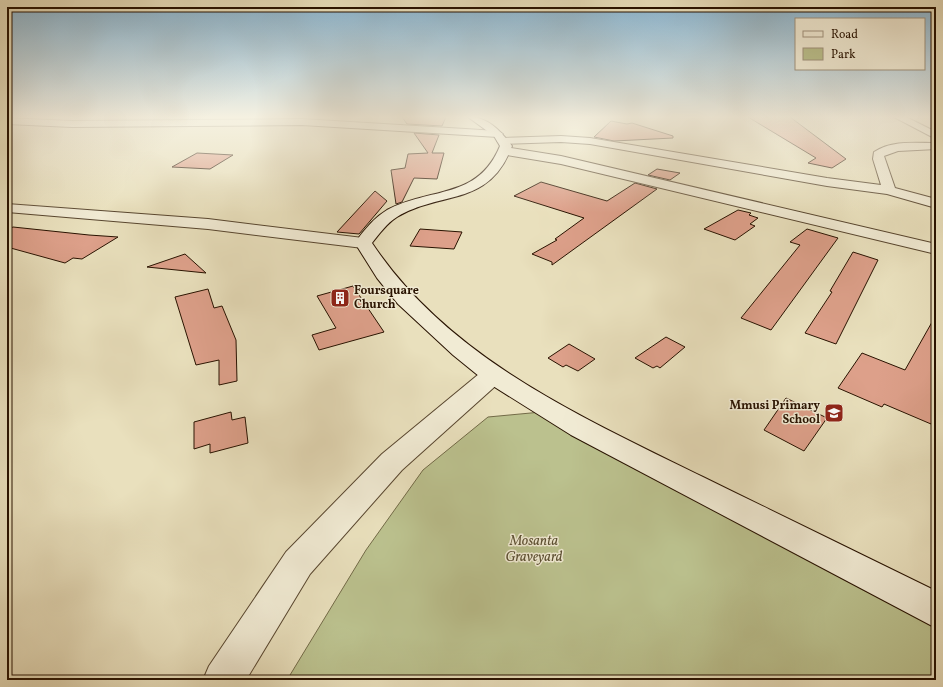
<svg xmlns="http://www.w3.org/2000/svg" width="943" height="687" viewBox="0 0 943 687" font-family="Vollkorn,serif">
	<rect width="100%" height="100%" fill="#e9e0bd"/>
	<filter id="stains"><feTurbulence type="fractalNoise" baseFrequency=".005" numOctaves="4"/><feColorMatrix values="0 0 0 0 .2 0 0 0 0 .09 0 0 0 0 .02 0 0 0 .5 -.17"/></filter>
	<radialGradient id="worn" r=".72"><stop offset=".6" stop-color="#630" stop-opacity="0"/><stop offset="1" stop-color="#630" stop-opacity=".3"/></radialGradient>
	<path fill="#bbc18e" stroke="#726a47" d="M 552,411 L 936,619 L 936,680 L 287,680 L 366,550 L 423,470 L 488,417 Z"/>
	<path fill="#dda08a" stroke="#281200" d="M 402,117 L 446,117 L 442,126 L 407,124 Z
		M 748,117 L 790,117 L 846,159 L 832,168 L 808,163 L 816,158 Z
		M 611,121 L 627,124 L 632,123 L 673,136 L 673,138 L 614,141 L 594,137 Z
		M 414,133 L 439,135 L 432,153 L 444,153 L 437,179 L 414,178 L 402,202 L 396,204 L 391,170 L 405,168 L 408,154 L 428,153 Z
		M 197,153 L 233,155 L 210,169 L 172,167 Z
		M 657,169 L 680,173 L 670,180 L 648,175 Z
		M 541,182 L 607,201 L 635,183 L 657,189 L 552,265 L 552,262 L 532,254 L 557,240 L 555,239 L 584,218 L 514,196 Z
		M 375,191 L 387,201 L 359,234 L 337,232 Z
		M 738,210 L 751,213 L 749,215 L 758,218 L 750,224 L 755,226 L 735,240 L 704,229 Z
		M 13,227 L 89,235 L 118,237 L 82,259 L 73,258 L 65,263 L 7,247 L 7,230 Z
		M 420,229 L 462,232 L 454,249 L 410,246 Z
		M 807,229 L 838,238 L 771,330 L 741,318 L 800,245 L 790,242 Z
		M 853,252 L 878,260 L 836,344 L 805,333 L 832,292 L 830,291 Z
		M 185,254 L 206,273 L 147,267 Z
		M 353,286 L 384,332 L 319,350 L 312,335 L 336,328 L 317,296 Z
		M 208,289 L 214,308 L 222,306 L 236,340 L 237,381 L 219,385 L 219,360 L 196,365 L 175,297 Z
		M 936,315 L 936,413 L 931,424 L 884,404 L 882,407 L 838,388 L 862,353 L 905,370 Z
		M 666,337 L 685,347 L 660,368 L 657,366 L 653,368 L 635,358 Z
		M 569,344 L 595,359 L 578,371 L 566,365 L 563,367 L 548,358 Z
		M 786,398 L 827,418 L 804,451 L 764,430 Z
		M 231,412 L 232,420 L 245,417 L 248,443 L 210,453 L 210,444 L 194,449 L 194,422 Z"/>
	<g fill="none" stroke-linecap="round" stroke-linejoin="round">
		<defs>
			<path id="street" d="M 894,117 L 906,117 L 936,132 L 936,139 Z
				M 7,118 L 72,121 L 302,119 L 498,131 L 503,134 L 498,137 L 302,125 L 72,127 L 7,124 Z
				M 561,136 L 590,138 L 827,178 L 881,185 L 873,159 L 874,152 C 892,140 915,143 936,143 L 936,149 L 898,151 L 884,156 L 895,188 L 936,199 L 936,208 L 887,194 L 827,186 L 590,144 L 561,142 L 503,144 L 497,141 L 503,138 Z
				M 505,147 L 561,156 L 936,244 L 936,254 L 561,164 L 501,154 L 499,151 L 501,148 Z
				M 7,204 L 208,219 L 363,238 L 369,239 L 371,243 L 369,247 L 363,248 L 208,229 L 7,212 Z
				M 493,367 L 501,369 L 505,375 L 501,381 L 402,470 L 310,574 L 246,680 L 203,680 L 209,666 L 286,552 L 382,454 L 485,369 Z"/>
			<path id="secondary" d="M 468,117 C 487,116 501,131 512,146 C 489,208 442,190 397,217 C 387,223 379,234 372,243 C 449,359 582,417 703,477 C 781,515 858,553 936,591 L 936,628 L 571,435 L 485,381 L 453,355 L 398,304 L 377,278 L 355,243 C 363,231 375,217 387,210 C 430,187 478,200 500,146 L 494,136 Z"/>
		</defs>
		<use href="#street" stroke="#58462f" stroke-width="2"/>
		<use href="#secondary" stroke="#281200" stroke-width="2"/>
		<use href="#street" fill="#f1ebd4" fill-rule="evenodd"/>
		<use href="#secondary" fill="#f1ebd4" fill-rule="evenodd"/>
	</g>
	<linearGradient id="sky" x2="0" y2="1"><stop stop-color="#89b7d5"/><stop offset="0.55" stop-color="#f5f1e1"/><stop offset="1" stop-color="#f5f1e1" stop-opacity="0"/></linearGradient>
	<rect width="943" height="213" fill="url(#sky)"/>
	<defs>
		<symbol id="building-square" viewBox="-11 -11 22 22"><rect x="-9" y="-9" width="18" height="18" rx="4" fill="#8f2418" stroke="#f1ebd4"/><path d="M-4-6H4V6H1V3H-1V6H-4ZM-2.5-4.3h1.7v1.8h-1.7ZM.8-4.3h1.7v1.8H.8ZM-2.5-1h1.7V.8h-1.7ZM.8-1h1.7V.8H.8Z" fill="#fff"/></symbol>
		<symbol id="school-square" viewBox="-11 -11 22 22"><rect x="-9" y="-9" width="18" height="18" rx="4" fill="#8f2418" stroke="#f1ebd4"/><path d="M0-5L7-2L0 1L-7-2ZM-4 1L0 2.5L4 1V4Q0 6-4 4Z" fill="#fff"/></symbol>
	</defs>
	<g fill-rule="evenodd">
		<use href="#building-square" x="329" y="287" width="22" height="22"/>
		<use href="#school-square" x="823" y="402" width="22" height="22"/>
	</g>
	<g text-anchor="middle" dominant-baseline="central" stroke-width="3" stroke-linejoin="round" paint-order="stroke">
		<g font-size="12" font-weight="bold" fill="#281200" stroke="#f1ebd4" text-anchor="start">
			<text x="354" y="291">Foursquare<tspan x="354" dy="14">Church</tspan></text>
			<text x="820" y="406" text-anchor="end">Mmusi Primary<tspan x="820" dy="14">School</tspan></text>
		</g>
		<g font-size="14" font-style="italic" fill="#5b4f32" stroke="#f1ebd4">
			<text x="534" y="541">Mosanta<tspan x="534" dy="16">Graveyard</tspan></text>
		</g>
	</g>
	<rect width="943" height="687" fill="none" stroke="#e9e0bd" stroke-width="24"/>
	<rect x="8" y="8" width="927" height="671" fill="none" stroke="#281200" stroke-width="2"/>
	<rect x="12" y="12" width="919" height="663" fill="none" stroke="#281200"/>
	<rect x="795" y="18" width="130" height="52" fill="#f1ebd4" stroke="#a1947f"/>
	<rect x="803" y="31" width="20" height="6" fill="#f1ebd4" stroke="#a1947f"/>
	<text x="831" y="38" font-size="12" fill="#281200">Road</text>
	<rect x="803" y="48" width="20" height="12" fill="#bbc18e" stroke="#a1947f"/>
	<text x="831" y="58" font-size="12" fill="#281200">Park</text>
	<rect width="100%" height="100%" filter="url(#stains)"/>
	<rect width="100%" height="100%" fill="url(#worn)"/>
</svg>
